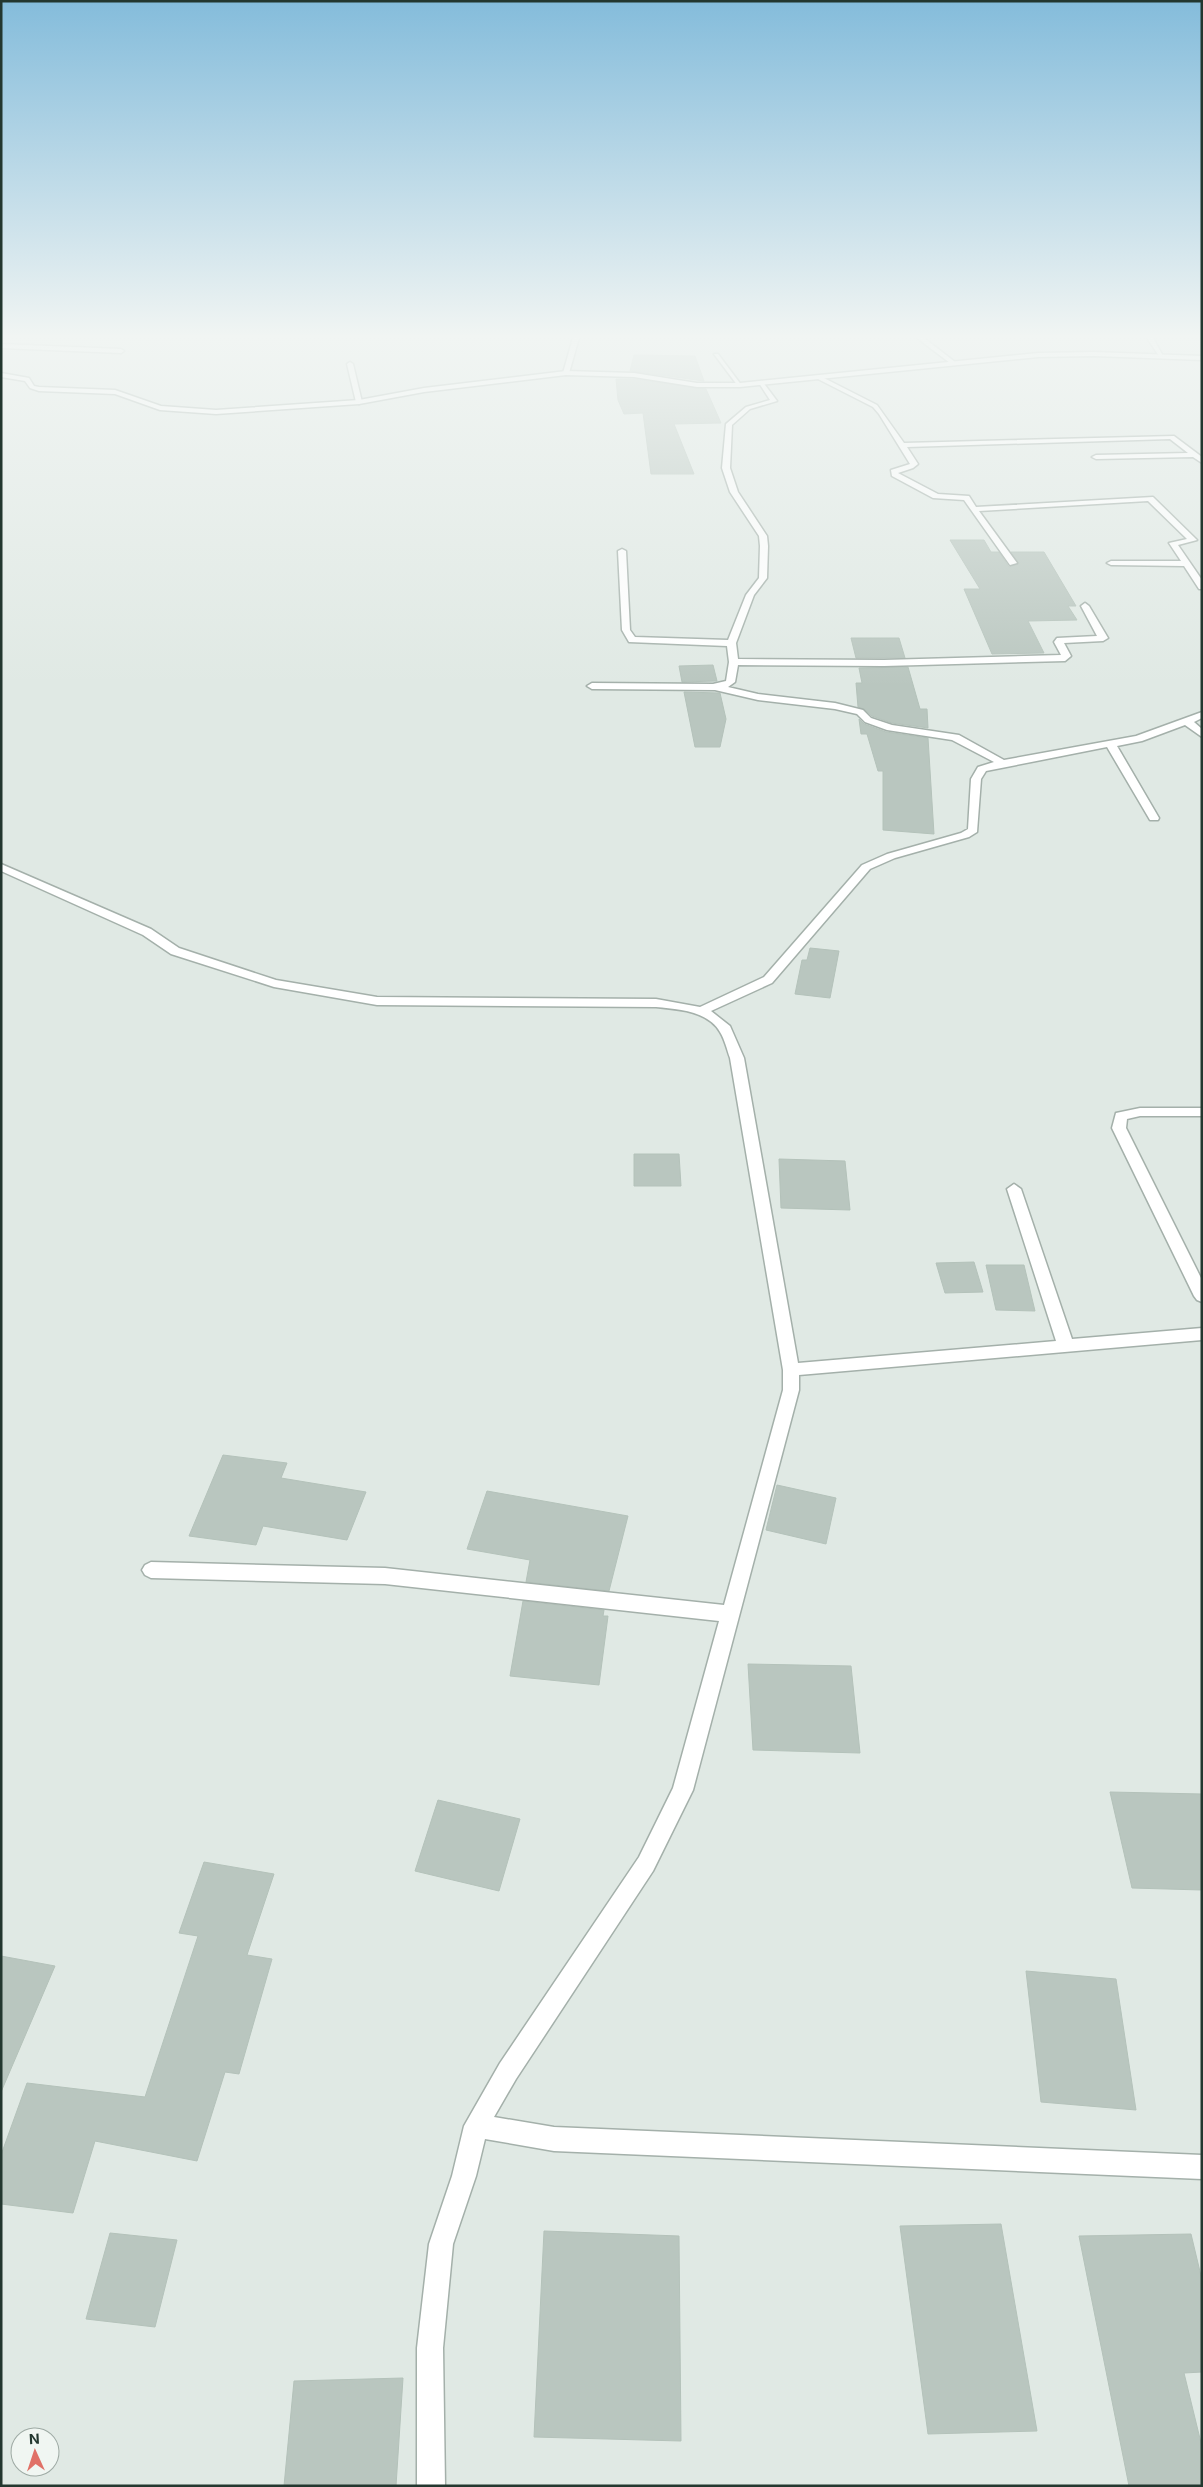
<svg xmlns="http://www.w3.org/2000/svg" width="1203" height="2487" viewBox="0 0 1203 2487" font-family="Inter,sans-serif">
	<rect width="100%" height="100%" fill="#e0e9e4"/>
	<path fill="#b9c6bf" stroke="#b4c2ba" d="M 634,355 L 695,356 L 704,381 L 630,371 Z
		M 616,379 L 634,379 L 706,389 L 721,423 L 674,424 L 694,474 L 651,474 L 643,413 L 624,414 L 618,400 Z
		M 950,540 L 984,540 L 991,552 L 999,552 L 1009,567 L 1019,564 L 1011,552 L 1044,552 L 1076,606 L 1068,606 L 1077,620 L 1028,621 L 1044,653 L 992,654 L 964,589 L 980,589 Z
		M 851,638 L 899,638 L 905,658 L 856,658 Z
		M 713,665 L 717,681 L 682,682 L 679,666 Z
		M 908,667 L 920,709 L 927,709 L 928,728 L 892,723 L 872,716 L 864,709 L 858,707 L 856,683 L 862,683 L 859,668 Z
		M 684,692 L 720,693 L 726,719 L 720,747 L 695,747 Z
		M 859,719 L 864,724 L 886,732 L 928,738 L 934,834 L 883,830 L 883,771 L 878,771 L 867,734 L 861,734 Z
		M 810,948 L 839,951 L 830,998 L 795,994 L 802,960 L 807,960 Z
		M 634,1154 L 679,1154 L 681,1186 L 634,1186 Z
		M 779,1159 L 845,1161 L 850,1210 L 781,1208 Z
		M 974,1262 L 983,1292 L 945,1293 L 936,1263 Z
		M 986,1265 L 1024,1265 L 1035,1311 L 996,1310 Z
		M 223,1455 L 287,1463 L 281,1478 L 366,1492 L 347,1540 L 263,1526 L 256,1545 L 189,1536 Z
		M 777,1485 L 836,1498 L 826,1544 L 766,1530 Z
		M 487,1491 L 628,1516 L 609,1591 L 526,1582 L 530,1560 L 467,1549 Z
		M 523,1601 L 604,1610 L 603,1616 L 608,1616 L 599,1685 L 510,1676 Z
		M 748,1664 L 851,1666 L 860,1753 L 753,1750 Z
		M 1110,1792 L 1202,1794 L 1202,1890 L 1132,1888 Z
		M 438,1800 L 520,1819 L 499,1891 L 415,1871 Z
		M 204,1862 L 274,1874 L 247,1955 L 272,1959 L 239,2074 L 225,2072 L 197,2161 L 95,2141 L 73,2213 L 1,2204 L 1,2155 L 27,2083 L 145,2097 L 198,1936 L 179,1933 Z
		M 1,1956 L 55,1966 L 1,2092 Z
		M 1026,1971 L 1116,1979 L 1136,2110 L 1041,2102 Z
		M 1001,2224 L 1037,2431 L 928,2434 L 900,2226 Z
		M 544,2231 L 679,2236 L 681,2441 L 534,2437 Z
		M 110,2233 L 177,2240 L 155,2327 L 86,2319 Z
		M 1191,2234 L 1202,2280 L 1202,2372 L 1184,2373 L 1202,2447 L 1202,2486 L 1129,2486 L 1079,2236 Z
		M 403,2378 L 396,2486 L 284,2486 L 294,2381 Z"/>
	<g fill="none" stroke-linecap="round" stroke-linejoin="round">
		<defs>
			<path id="minor" d="M 573,338 L 579,338 L 569,373 L 566,375 L 563,373 Z
				M 917,338 L 924,338 L 955,362 L 950,363 Z
				M 1147,338 L 1153,338 L 1163,356 L 1159,356 Z
				M 1,344 L 121,349 L 124,351 L 121,353 L 1,348 Z
				M 714,354 L 718,354 L 742,386 L 738,386 Z
				M 350,362 L 353,364 L 362,402 L 359,404 L 356,402 L 347,364 Z
				M 816,376 L 820,376 L 877,405 L 904,443 L 1174,436 L 1202,457 L 1202,463 L 1193,457 L 1096,459 L 1092,457 L 1096,455 L 1188,453 L 1170,439 L 907,447 L 918,464 L 913,468 L 898,473 L 938,494 L 969,496 L 976,507 L 1153,497 L 1197,540 L 1178,545 L 1202,580 L 1202,589 L 1199,589 L 1184,566 L 1111,565 L 1107,563 L 1111,561 L 1181,561 L 1169,543 L 1187,539 L 1148,501 L 979,511 L 1017,563 L 1010,565 L 964,500 L 933,498 L 892,476 L 891,470 L 910,464 L 879,414 L 873,407 L 816,378 Z
				M 762,381 L 777,401 L 750,409 L 732,425 L 730,468 L 738,492 L 767,536 L 768,546 L 767,578 L 754,595 L 736,643 L 738,659 L 884,660 L 1061,655 L 1054,642 L 1057,638 L 1097,636 L 1081,606 L 1085,603 L 1089,606 L 1108,638 L 1103,641 L 1064,643 L 1071,656 L 1065,661 L 884,666 L 738,665 L 735,682 L 728,687 L 758,694 L 835,703 L 863,710 L 871,718 L 892,725 L 959,735 L 1004,760 L 1136,736 L 1202,712 L 1202,718 L 1194,722 L 1202,729 L 1202,737 L 1185,725 L 1142,741 L 1117,746 L 1159,818 L 1158,820 L 1150,820 L 1107,747 L 986,771 L 981,779 L 977,832 L 969,837 L 895,858 L 870,869 L 772,983 L 711,1011 L 730,1026 L 744,1058 L 798,1363 L 1056,1341 L 1007,1189 L 1014,1184 L 1021,1189 L 1072,1339 L 1202,1328 L 1202,1340 L 799,1375 L 799,1390 L 693,1790 L 653,1871 L 516,2079 L 494,2117 L 554,2127 L 1202,2155 L 1202,2179 L 554,2151 L 485,2139 L 476,2176 L 453,2244 L 443,2348 L 445,2486 L 417,2486 L 417,2348 L 429,2244 L 452,2176 L 464,2126 L 500,2063 L 639,1857 L 673,1788 L 719,1621 L 385,1584 L 151,1578 L 145,1575 L 142,1570 L 145,1565 L 151,1562 L 385,1568 L 724,1605 L 783,1390 L 783,1370 L 730,1058 C 727,1050 725,1040 720,1032 C 708,1011 678,1009 656,1007 L 377,1005 L 274,987 L 171,954 L 143,935 L 1,871 L 1,864 L 151,929 L 179,948 L 276,980 L 377,997 L 656,999 L 700,1007 L 764,977 L 862,865 L 887,854 L 961,833 L 968,829 L 971,779 L 978,767 L 994,762 L 952,740 L 887,730 L 865,722 L 857,714 L 835,709 L 758,700 L 715,690 L 592,689 L 587,686 L 592,683 L 713,684 L 726,681 L 729,662 L 727,646 L 629,642 L 622,630 L 618,551 L 622,549 L 626,551 L 630,630 L 635,637 L 728,640 L 746,595 L 759,578 L 760,546 L 759,536 L 730,492 L 722,468 L 726,424 L 746,407 L 770,400 L 759,383 Z
				M 1140,1108 L 1202,1108 L 1202,1116 L 1140,1116 L 1127,1119 L 1126,1128 L 1202,1280 L 1202,1302 L 1197,1300 L 1194,1296 L 1112,1128 L 1116,1113 Z"/>
			<path id="tertiary" d="M 1094,352 L 1202,356 L 1202,360 L 1094,356 L 1038,357 L 740,387 L 697,387 L 634,377 L 566,375 L 424,392 L 359,404 L 216,414 L 160,410 L 115,394 L 39,391 L 30,388 L 25,381 L 1,377 L 1,373 L 29,378 L 34,386 L 39,387 L 115,390 L 161,406 L 216,410 L 359,400 L 424,388 L 566,371 L 634,373 L 697,383 L 740,383 L 1038,353 Z"/>
		</defs>
		<use href="#minor" stroke="#a4b0aa" stroke-width="3"/>
		<use href="#tertiary" stroke="#a4b0aa" stroke-width="3"/>
		<use href="#minor" fill="#fff" fill-rule="evenodd"/>
		<use href="#tertiary" fill="#fff" fill-rule="evenodd"/>
	</g>
	<linearGradient id="sky" x2="0" y2="1"><stop stop-color="#84bcdb"/><stop offset="0.49" stop-color="#f1f5f3"/><stop offset="1" stop-color="#f1f5f3" stop-opacity="0"/></linearGradient>
	<rect width="1203" height="686" fill="url(#sky)"/>
	<rect width="1203" height="2487" fill="none" stroke="#23372f" stroke-width="5"/>
	<g transform="translate(35 2452) rotate(357)"><circle r="24" fill="#f0f6f2" stroke="#9eaaa4"/>
	<path d="M0-4L9 19L0 12L-9 19Z" fill="#e07167"/>
	<text y="-8" font-size="14" font-weight="bold" text-anchor="middle" fill="#23372f">N</text>
	</g>
</svg>
